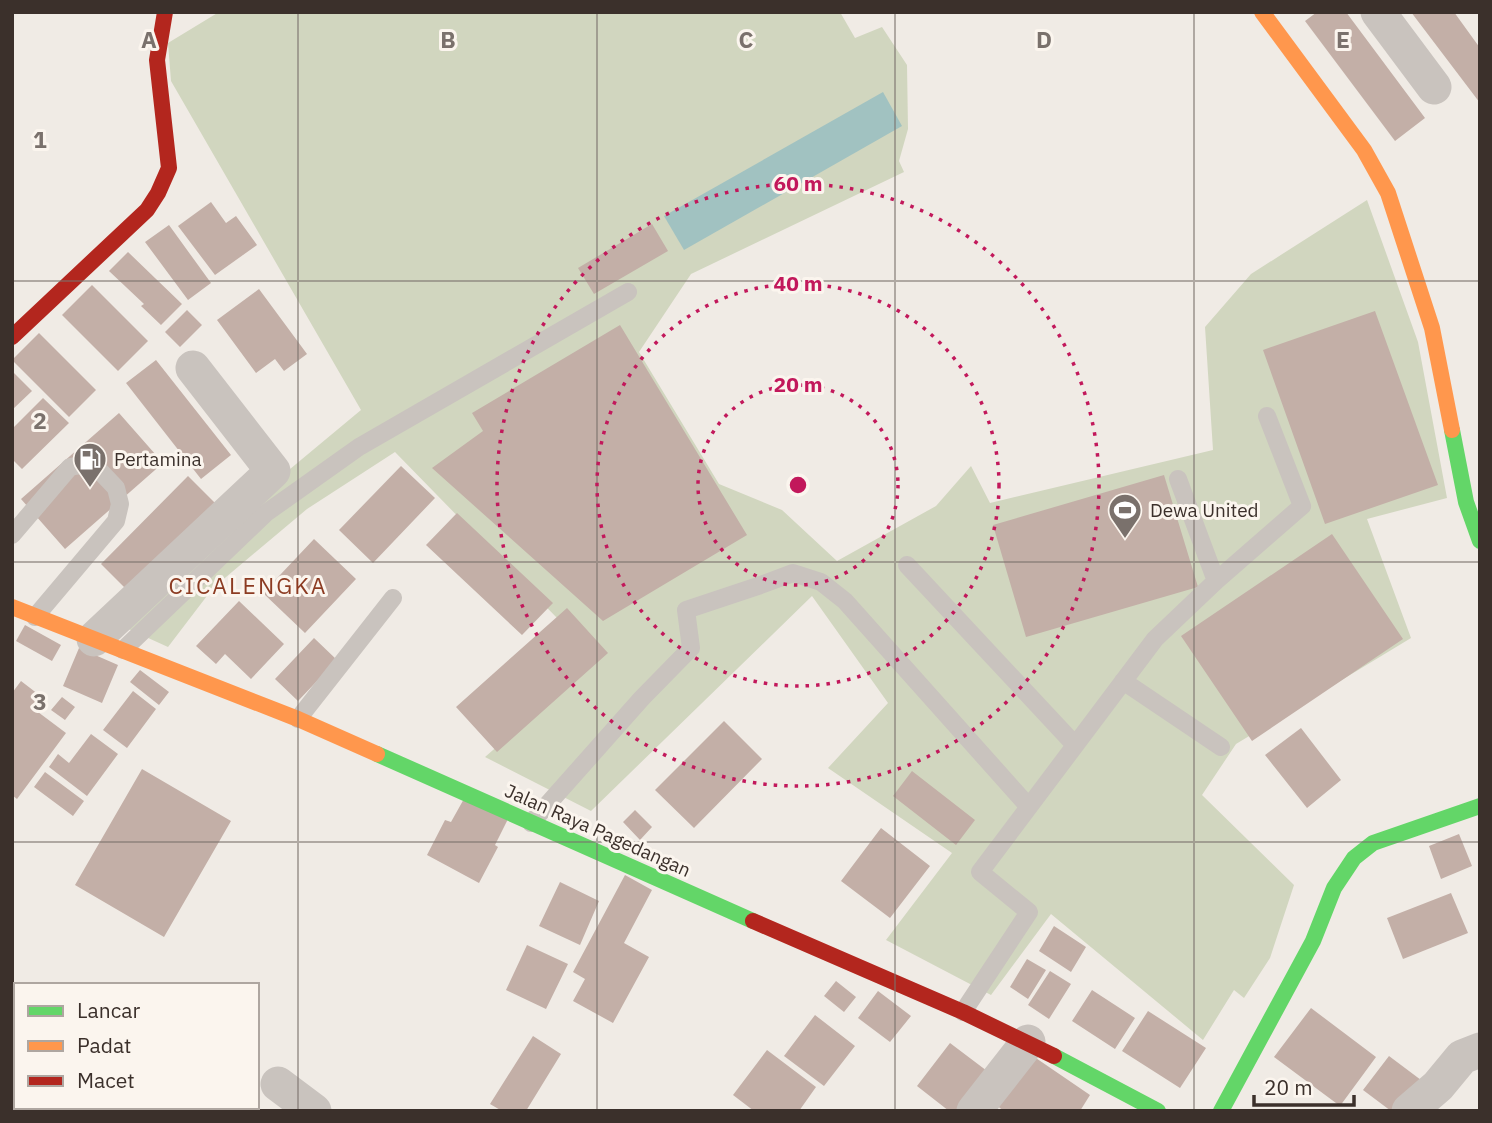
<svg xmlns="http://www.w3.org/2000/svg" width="1492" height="1123" viewBox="0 0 1492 1123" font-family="'IBM Plex Sans',sans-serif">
	<rect width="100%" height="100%" fill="#f0ebe5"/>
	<path fill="#d1d6bf" d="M 219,12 L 840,12 L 855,38 L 882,27 L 907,65 L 908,129 L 899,161 L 904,172 L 691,274 L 639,352 L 719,484 L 782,510 L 837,561 L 936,506 L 971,466 L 990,503 L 1213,450 L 1205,327 L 1251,274 L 1367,200 L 1418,342 L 1447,498 L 1367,519 L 1411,638 L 1236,744 L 1202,795 L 1294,885 L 1270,958 L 1244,998 L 1234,990 L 1203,1040 L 1051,914 L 991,995 L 886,940 L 952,853 L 828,768 L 888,703 L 812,596 L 591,811 L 485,757 L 597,659 L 395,452 L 307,509 L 213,588 L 168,647 L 124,627 L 254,499 L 361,410 L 171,81 L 168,43 Z"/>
	<path fill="#a1c2c1" d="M 883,92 L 902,126 L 684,250 L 664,216 Z"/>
	<path fill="#c3afa7" d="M 1317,12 L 1346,12 L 1425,118 L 1395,141 L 1305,21 Z
		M 1411,12 L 1454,12 L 1480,48 L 1480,103 Z
		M 211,202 L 226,223 L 236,216 L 257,245 L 215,275 L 178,226 Z
		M 652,224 L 668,251 L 594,294 L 578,268 Z
		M 169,225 L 211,283 L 188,300 L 145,242 Z
		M 128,252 L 182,304 L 161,325 L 141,306 L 144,304 L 109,271 Z
		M 92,285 L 148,341 L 118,371 L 62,315 Z
		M 259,289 L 307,354 L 284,371 L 275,359 L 256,373 L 217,320 Z
		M 187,310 L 202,325 L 180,347 L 165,332 Z
		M 1375,311 L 1438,485 L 1325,524 L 1263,350 Z
		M 620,325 L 747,535 L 603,621 L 432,468 L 483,431 L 472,413 Z
		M 39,333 L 96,390 L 69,417 L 12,360 Z
		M 156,360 L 231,455 L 201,479 L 126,383 Z
		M 12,371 L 32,391 L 12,410 Z
		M 43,398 L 69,423 L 22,469 L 12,459 L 12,429 Z
		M 119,413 L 163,463 L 65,549 L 21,499 Z
		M 401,466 L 435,498 L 373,563 L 339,530 Z
		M 1164,475 L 1198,587 L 1026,637 L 993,525 Z
		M 188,476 L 220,508 L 132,595 L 101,564 Z
		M 457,513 L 553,603 L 522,635 L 426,545 Z
		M 1332,534 L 1403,639 L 1252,741 L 1181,636 Z
		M 314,539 L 356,579 L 305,633 L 263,593 Z
		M 239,601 L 284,644 L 251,679 L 225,654 L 216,664 L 196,646 Z
		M 567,608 L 608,653 L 497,752 L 456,707 Z
		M 25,625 L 61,645 L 52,661 L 16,641 Z
		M 314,638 L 337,660 L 298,701 L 275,679 Z
		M 79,648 L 118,665 L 102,703 L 63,686 Z
		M 140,670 L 169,692 L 159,705 L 130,682 Z
		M 21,681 L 47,701 L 38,712 L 66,733 L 17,799 L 12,795 L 12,693 Z
		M 133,691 L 156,709 L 127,748 L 103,730 Z
		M 62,697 L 75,707 L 65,720 L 51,710 Z
		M 724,721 L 762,759 L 694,828 L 655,790 Z
		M 1301,728 L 1341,780 L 1307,808 L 1265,755 Z
		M 91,734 L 118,754 L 87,796 L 49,767 L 58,754 L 69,763 Z
		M 142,769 L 231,821 L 164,937 L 75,885 Z
		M 912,771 L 975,820 L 956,845 L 893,796 Z
		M 45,772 L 84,801 L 73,816 L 34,787 Z
		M 465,797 L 508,819 L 495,845 L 498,847 L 479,883 L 427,855 L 445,820 L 451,822 Z
		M 635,810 L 652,827 L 640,840 L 623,822 Z
		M 881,828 L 930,866 L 890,918 L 841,881 Z
		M 1459,834 L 1472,866 L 1441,879 L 1429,846 Z
		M 625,875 L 652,890 L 624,943 L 649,957 L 613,1023 L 573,1001 L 585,979 L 573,972 Z
		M 560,882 L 599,901 L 580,945 L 539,926 Z
		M 1451,893 L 1468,933 L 1403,959 L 1387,918 Z
		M 1054,926 L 1086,947 L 1071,972 L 1039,951 Z
		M 527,945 L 568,964 L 546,1009 L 506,990 Z
		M 1027,959 L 1046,970 L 1028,999 L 1010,987 Z
		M 1050,971 L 1071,984 L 1049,1019 L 1028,1005 Z
		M 836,981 L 856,997 L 844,1012 L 824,996 Z
		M 1092,990 L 1135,1018 L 1115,1049 L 1072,1021 Z
		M 878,991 L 911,1016 L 890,1042 L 858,1018 Z
		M 1311,1008 L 1376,1057 L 1340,1106 L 1274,1057 Z
		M 1148,1011 L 1206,1048 L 1180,1088 L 1122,1051 Z
		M 815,1015 L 855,1046 L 824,1086 L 784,1056 Z
		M 533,1036 L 561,1054 L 526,1111 L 502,1111 L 490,1104 Z
		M 950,1043 L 991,1074 L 963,1111 L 949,1111 L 917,1086 Z
		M 767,1050 L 816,1087 L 799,1111 L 754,1111 L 733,1095 Z
		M 1030,1054 L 1090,1095 L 1080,1111 L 1004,1111 L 996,1105 Z
		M 1389,1056 L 1421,1080 L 1397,1111 L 1391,1111 L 1363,1090 Z"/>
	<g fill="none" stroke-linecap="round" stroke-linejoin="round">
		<path stroke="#c9c3be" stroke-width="18" d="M 1178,479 L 1216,581
			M 12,535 L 70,467 L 87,464 L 99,470 L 116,488 L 120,504 L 116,521 L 35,617
			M 907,565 L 1075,745
			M 123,650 L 266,513 L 359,447 L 628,292
			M 1123,681 L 1221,747
			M 298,719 L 393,598
			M 531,823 L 642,698 L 691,648 L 686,610 L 758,586 L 793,573 L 821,582 L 845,601 L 1029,807
			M 963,1012 L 1029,912 L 980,872 L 1155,639 L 1216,581 L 1302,506 L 1267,416"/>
		<path stroke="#c9c3be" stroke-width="35" d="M 1378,12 L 1434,87
			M 94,639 L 273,471 L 193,368
			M 278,1084 L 314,1111
			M 974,1111 L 1028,1042
			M 1409,1111 L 1438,1086 L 1462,1057 L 1480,1050"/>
		<path stroke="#63d668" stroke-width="16" d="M 1452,430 L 1466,502 L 1480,541
			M 377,754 L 753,921
			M 1054,1056 L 1158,1111
			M 1221,1111 L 1313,941 L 1334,888 L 1354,858 L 1373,843 L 1480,806"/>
		<path stroke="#ff974d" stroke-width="16" d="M 1262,12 L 1364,150 L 1388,193 L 1432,328 L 1452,430
			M 12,607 L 298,719 L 377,754"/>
		<path stroke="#b3261e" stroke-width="16" d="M 12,337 L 147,210 L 158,193 L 169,168 L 157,60 L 165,12
			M 753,921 L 963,1012 L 1054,1056"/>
	</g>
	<path fill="none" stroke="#7a716c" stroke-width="2" stroke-opacity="0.55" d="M 298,12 L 298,1111M 597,12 L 597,1111M 895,12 L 895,1111M 1194,12 L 1194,1111M 12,281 L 1480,281M 12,562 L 1480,562M 12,842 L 1480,842"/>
	<g fill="none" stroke="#c2185b" stroke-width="3.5" stroke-dasharray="3.5 7">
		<circle cx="798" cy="485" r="100"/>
		<circle cx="798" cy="485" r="201"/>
		<circle cx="798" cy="485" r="301"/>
	</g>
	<defs>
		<symbol id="fuel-pin" viewBox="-11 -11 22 30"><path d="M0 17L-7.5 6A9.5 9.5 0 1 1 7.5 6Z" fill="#7a716c" stroke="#fbf5ee"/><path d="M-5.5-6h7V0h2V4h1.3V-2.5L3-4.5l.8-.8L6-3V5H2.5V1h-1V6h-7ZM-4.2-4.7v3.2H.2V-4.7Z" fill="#fff"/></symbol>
		<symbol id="stadium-pin" viewBox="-11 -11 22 30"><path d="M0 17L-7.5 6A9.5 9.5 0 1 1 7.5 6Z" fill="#7a716c" stroke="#fbf5ee"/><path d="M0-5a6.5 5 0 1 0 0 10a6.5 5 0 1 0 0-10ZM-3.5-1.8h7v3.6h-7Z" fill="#fff"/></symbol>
	</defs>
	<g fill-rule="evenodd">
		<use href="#fuel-pin" x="71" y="440" width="38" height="52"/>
		<use href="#stadium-pin" x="1106" y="491" width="38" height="52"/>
	</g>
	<g text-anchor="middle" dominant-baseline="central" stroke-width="6" stroke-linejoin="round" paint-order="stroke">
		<g font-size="19" fill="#3b302b" stroke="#fbf5ee" text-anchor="start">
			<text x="114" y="459">Pertamina</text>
			<text x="1150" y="510">Dewa United</text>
		</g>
		<g font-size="19" fill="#3b302b" stroke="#fbf5ee">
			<text transform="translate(598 830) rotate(24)">Jalan Raya Pagedangan</text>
		</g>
		<g font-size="23" letter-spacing="2" fill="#8c3b22" stroke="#fbf5ee">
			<text x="248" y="585">CICALENGKA</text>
		</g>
	</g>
	<g font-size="23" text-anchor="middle" font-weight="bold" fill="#7a716c" stroke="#fbf5ee" stroke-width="6" stroke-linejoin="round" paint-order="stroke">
		<text x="149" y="48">A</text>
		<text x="448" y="48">B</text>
		<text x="746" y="48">C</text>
		<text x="1044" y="48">D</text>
		<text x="1343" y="48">E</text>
		<text x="40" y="148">1</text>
		<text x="40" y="429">2</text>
		<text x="40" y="710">3</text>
	</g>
	<circle cx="798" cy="485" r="10" fill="#c2185b" stroke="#fbf5ee" stroke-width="3.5"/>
	<g font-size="21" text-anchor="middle" font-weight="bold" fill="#c2185b" stroke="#fbf5ee" stroke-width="6" stroke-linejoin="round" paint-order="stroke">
		<text x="798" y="191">60 m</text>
		<text x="798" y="291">40 m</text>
		<text x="798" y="392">20 m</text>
	</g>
	<rect width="1492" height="1123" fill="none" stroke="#3b302b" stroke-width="28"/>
	<rect x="14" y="983" width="245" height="126" fill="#fbf5ee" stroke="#aea6a0" stroke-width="2"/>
	<rect x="28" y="1006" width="35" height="10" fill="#63d668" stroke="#aea6a0" stroke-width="2"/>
	<text x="77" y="1018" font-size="21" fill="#3b302b">Lancar</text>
	<rect x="28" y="1041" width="35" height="10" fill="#ff974d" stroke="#aea6a0" stroke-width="2"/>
	<text x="77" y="1053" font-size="21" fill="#3b302b">Padat</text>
	<rect x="28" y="1076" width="35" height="10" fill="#b3261e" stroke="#aea6a0" stroke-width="2"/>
	<text x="77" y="1088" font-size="21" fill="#3b302b">Macet</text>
	<path d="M1254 1095v10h100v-10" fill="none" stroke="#3b302b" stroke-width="3.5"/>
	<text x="1264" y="1095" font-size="21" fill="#3b302b" stroke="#fbf5ee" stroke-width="5" paint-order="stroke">20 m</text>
</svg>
